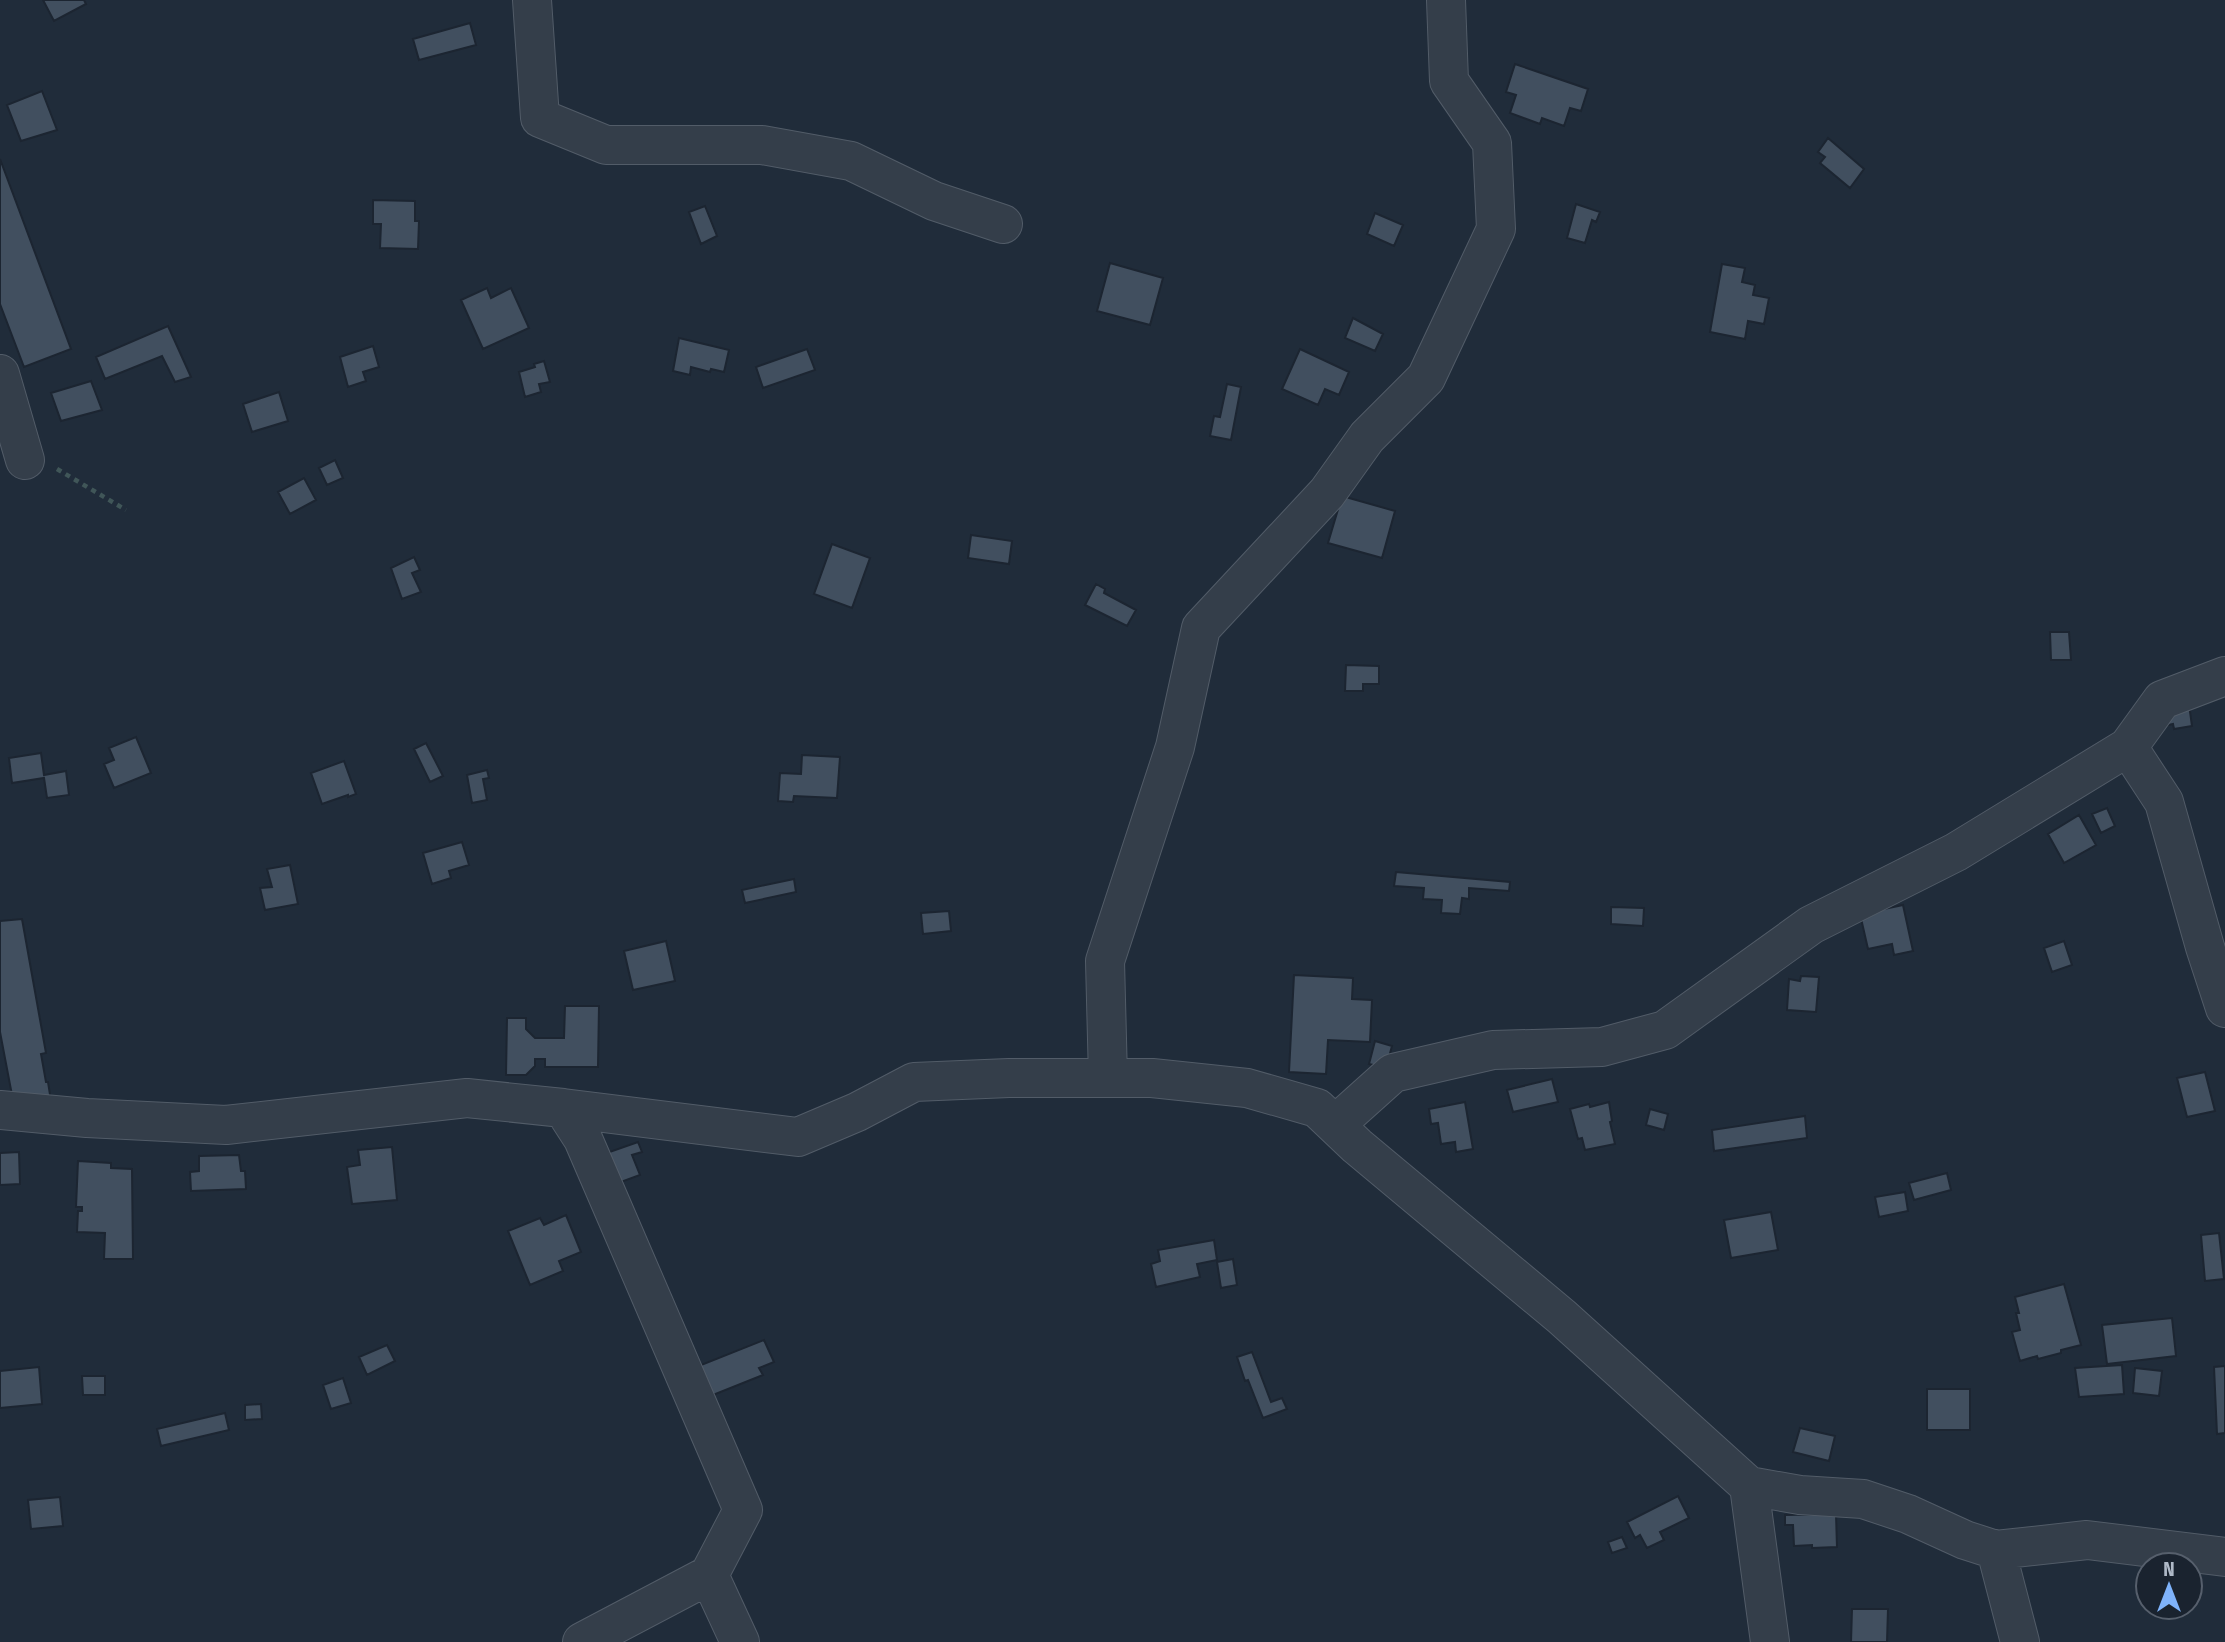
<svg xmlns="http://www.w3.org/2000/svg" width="2225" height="1642" viewBox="0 0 2225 1642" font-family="'Fira Sans Condensed',sans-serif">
	<rect width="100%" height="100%" fill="#202c3a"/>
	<path fill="#414f5f" stroke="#1c2531" stroke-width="2" d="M 43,0 L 84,0 L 86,4 L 54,21 Z
		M 470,23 L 476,45 L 419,60 L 413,39 Z
		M 1515,64 L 1588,89 L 1581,111 L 1570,108 L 1564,126 L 1542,118 L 1540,124 L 1510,113 L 1516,95 L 1506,92 Z
		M 42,91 L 57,130 L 21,141 L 7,105 Z
		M 1828,138 L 1864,169 L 1850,188 L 1820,163 L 1825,157 L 1818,152 Z
		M 0,159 L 71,349 L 24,367 L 0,304 Z
		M 373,200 L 415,201 L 415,221 L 419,221 L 418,249 L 380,248 L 381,224 L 373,224 Z
		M 1576,204 L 1600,212 L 1596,222 L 1592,220 L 1585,243 L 1567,238 Z
		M 705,206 L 717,236 L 701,244 L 689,212 Z
		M 1375,213 L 1403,225 L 1394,246 L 1367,234 Z
		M 1110,263 L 1163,278 L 1150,325 L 1097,311 Z
		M 1722,264 L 1745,268 L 1742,282 L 1755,285 L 1753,295 L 1769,298 L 1764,324 L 1748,321 L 1745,339 L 1710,332 Z
		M 487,288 L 491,298 L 511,288 L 529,328 L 483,349 L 461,300 Z
		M 1353,318 L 1383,334 L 1375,351 L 1345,338 Z
		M 168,326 L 191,377 L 175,382 L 162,356 L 105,379 L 96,357 Z
		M 679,338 L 729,350 L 724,372 L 711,369 L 710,372 L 691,367 L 690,375 L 673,371 Z
		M 373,346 L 379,367 L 363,372 L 366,381 L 348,387 L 340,357 Z
		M 807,349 L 815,370 L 763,388 L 756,367 Z
		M 1300,349 L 1349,372 L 1339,395 L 1325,389 L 1318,405 L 1282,389 Z
		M 544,361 L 550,382 L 539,384 L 541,392 L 525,397 L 519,372 L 535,367 L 534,364 Z
		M 91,381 L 102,410 L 61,421 L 51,393 Z
		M 1227,384 L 1241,387 L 1231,440 L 1210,436 L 1214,416 L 1220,417 Z
		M 279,392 L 288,421 L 252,432 L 243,404 Z
		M 335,460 L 343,478 L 327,485 L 319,468 Z
		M 304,478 L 316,500 L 290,514 L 278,492 Z
		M 1342,496 L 1395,511 L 1382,558 L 1328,543 Z
		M 971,535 L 1012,541 L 1009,564 L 968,558 Z
		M 832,544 L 870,558 L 852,608 L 814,594 Z
		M 414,557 L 420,570 L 412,573 L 421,592 L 402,599 L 391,568 Z
		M 1096,584 L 1105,589 L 1104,593 L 1136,610 L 1127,626 L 1085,605 Z
		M 2050,632 L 2069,632 L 2071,660 L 2051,660 Z
		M 1346,665 L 1379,666 L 1379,684 L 1363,684 L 1363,691 L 1345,691 Z
		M 2188,697 L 2192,726 L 2174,729 L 2173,724 L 2164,726 Z
		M 136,737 L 151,773 L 114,788 L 104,764 L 114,760 L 109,748 Z
		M 426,743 L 443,776 L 430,782 L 414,749 Z
		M 41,753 L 44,775 L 66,771 L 69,795 L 47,798 L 44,778 L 12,783 L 9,758 Z
		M 802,755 L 840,757 L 837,798 L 794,796 L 793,802 L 778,801 L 780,773 L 801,774 Z
		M 344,761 L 356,794 L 348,797 L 348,795 L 322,804 L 311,773 Z
		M 487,770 L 489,778 L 483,779 L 487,800 L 472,803 L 467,775 Z
		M 2107,808 L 2115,826 L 2101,833 L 2092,814 Z
		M 2079,815 L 2096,845 L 2064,863 L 2048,834 Z
		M 462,842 L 469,865 L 449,871 L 451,878 L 432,884 L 423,853 Z
		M 290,865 L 298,904 L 265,910 L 260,888 L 272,887 L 267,869 Z
		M 1396,872 L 1510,882 L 1509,891 L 1469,888 L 1469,899 L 1462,898 L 1460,914 L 1441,913 L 1442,900 L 1423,899 L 1424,888 L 1394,886 Z
		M 794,879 L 796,892 L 745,903 L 742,890 Z
		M 1903,905 L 1913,951 L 1894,955 L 1892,944 L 1868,949 L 1860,914 Z
		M 1611,907 L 1644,908 L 1643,926 L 1611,924 Z
		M 949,911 L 951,931 L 923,934 L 921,913 Z
		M 22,919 L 46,1053 L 41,1054 L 46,1082 L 48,1082 L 52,1107 L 15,1111 L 0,1032 L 0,921 Z
		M 666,941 L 675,981 L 633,990 L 624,951 Z
		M 2064,941 L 2072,965 L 2052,972 L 2044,948 Z
		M 1294,975 L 1353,978 L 1352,999 L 1372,1000 L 1370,1042 L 1328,1040 L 1326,1074 L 1289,1072 Z
		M 1801,976 L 1819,977 L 1816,1012 L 1787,1010 L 1789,979 L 1800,981 Z
		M 565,1006 L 599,1006 L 598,1067 L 545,1067 L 545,1059 L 535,1059 L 535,1066 L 526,1075 L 506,1075 L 507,1018 L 526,1018 L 526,1029 L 535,1038 L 564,1038 Z
		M 1375,1041 L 1392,1046 L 1386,1068 L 1369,1064 Z
		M 2205,1072 L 2215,1111 L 2187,1117 L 2177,1078 Z
		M 1552,1079 L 1558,1102 L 1513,1112 L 1507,1090 Z
		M 1465,1102 L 1473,1149 L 1456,1152 L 1455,1142 L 1441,1144 L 1438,1123 L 1431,1124 L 1429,1109 Z
		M 1609,1102 L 1612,1121 L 1610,1122 L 1615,1144 L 1585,1150 L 1582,1138 L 1578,1139 L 1570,1109 L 1589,1104 L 1590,1107 Z
		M 1650,1109 L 1668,1114 L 1664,1130 L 1646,1125 Z
		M 1805,1116 L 1807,1138 L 1714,1151 L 1712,1130 Z
		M 638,1142 L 642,1152 L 632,1155 L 640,1175 L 610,1186 L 598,1156 Z
		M 392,1147 L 397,1200 L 352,1204 L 347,1167 L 360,1165 L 358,1150 Z
		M 19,1152 L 20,1184 L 0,1185 L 0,1153 Z
		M 239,1155 L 241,1171 L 245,1171 L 246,1189 L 191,1191 L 190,1172 L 199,1171 L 199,1156 Z
		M 78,1161 L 111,1163 L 111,1168 L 132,1169 L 133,1259 L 104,1259 L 105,1233 L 77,1232 L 78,1211 L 82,1211 L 82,1207 L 76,1207 Z
		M 1947,1173 L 1951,1190 L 1914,1200 L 1909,1183 Z
		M 1905,1192 L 1908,1211 L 1879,1217 L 1875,1197 Z
		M 1771,1212 L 1778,1250 L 1731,1258 L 1724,1220 Z
		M 566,1215 L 581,1252 L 559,1261 L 563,1271 L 530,1285 L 508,1231 L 540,1218 L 544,1225 Z
		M 2219,1233 L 2224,1279 L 2205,1281 L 2201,1235 Z
		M 1214,1240 L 1217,1260 L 1197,1264 L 1200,1277 L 1156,1287 L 1151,1264 L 1160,1261 L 1158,1250 Z
		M 1233,1259 L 1237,1285 L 1221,1288 L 1217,1262 Z
		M 2064,1284 L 2081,1345 L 2061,1350 L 2061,1353 L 2038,1359 L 2037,1356 L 2020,1361 L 2012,1332 L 2020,1330 L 2016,1313 L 2019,1313 L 2015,1297 Z
		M 2172,1318 L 2176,1356 L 2107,1364 L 2102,1325 Z
		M 764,1340 L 774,1362 L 759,1368 L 763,1375 L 708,1397 L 696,1367 Z
		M 387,1345 L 395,1361 L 367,1375 L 359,1357 Z
		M 1252,1352 L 1271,1402 L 1282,1398 L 1287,1409 L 1263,1418 L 1248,1380 L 1245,1381 L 1237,1357 Z
		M 2122,1365 L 2124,1394 L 2079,1397 L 2075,1368 Z
		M 2225,1366 L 2225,1433 L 2217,1434 L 2214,1367 Z
		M 39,1367 L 42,1404 L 0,1408 L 0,1371 Z
		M 2135,1368 L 2162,1371 L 2159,1396 L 2133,1393 Z
		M 82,1376 L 105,1376 L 105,1395 L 83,1395 Z
		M 343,1378 L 351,1403 L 331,1409 L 323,1385 Z
		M 1927,1389 L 1970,1389 L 1970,1430 L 1927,1430 Z
		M 261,1404 L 262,1419 L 245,1420 L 245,1405 Z
		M 225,1413 L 229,1430 L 161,1446 L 157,1429 Z
		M 1800,1428 L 1835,1436 L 1829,1461 L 1793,1452 Z
		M 1678,1496 L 1689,1518 L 1660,1532 L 1664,1540 L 1647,1548 L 1640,1535 L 1635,1538 L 1627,1522 Z
		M 60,1497 L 63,1526 L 31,1529 L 28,1500 Z
		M 1836,1514 L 1837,1547 L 1812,1548 L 1812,1545 L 1794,1546 L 1793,1525 L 1785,1525 L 1785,1515 Z
		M 1622,1537 L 1627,1548 L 1612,1553 L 1608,1542 Z
		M 1852,1609 L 1888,1609 L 1887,1642 L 1851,1642 Z"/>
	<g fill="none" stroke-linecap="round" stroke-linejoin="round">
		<defs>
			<path id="minor" d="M 532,0 L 540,118 L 606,145 L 762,145 L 851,161 L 934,201 L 1003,224
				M 0,374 L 25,460
				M 2128,747 L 2164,802 L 2205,947 L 2225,1008
				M 1108,1078 L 1105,961 L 1175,747 L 1201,628 L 1327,493 L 1367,437 L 1426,378 L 1496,229 L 1492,143 L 1449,81 L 1446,0
				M 563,1108 L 798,1137 L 857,1112 L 914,1082 L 1009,1078 L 1152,1078 L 1247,1088 L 1317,1108 L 1357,1146 L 1562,1317 L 1749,1486 L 1800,1495 L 1863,1499 L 1908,1514 L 1965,1540 L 1996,1550 L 2020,1642
				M 0,1110 L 87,1118 L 226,1125 L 467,1098 L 563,1108 L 583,1139 L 743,1510 L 709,1575 L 582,1642
				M 1335,1125 L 1393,1073 L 1493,1050 L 1602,1047 L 1665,1030 L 1811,925 L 1956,852 L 2128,747 L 2162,700 L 2225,676
				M 1749,1486 L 1770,1642
				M 1996,1550 L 2087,1540 L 2225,1557
				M 709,1575 L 740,1642"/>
		</defs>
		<use href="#minor" stroke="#525c68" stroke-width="40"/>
		<path stroke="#405658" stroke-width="4.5" stroke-dasharray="5 5" stroke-linecap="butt" d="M 57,469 L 126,510"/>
		<use href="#minor" stroke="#343e4a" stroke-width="38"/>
	</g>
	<g transform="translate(2169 1586)"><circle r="33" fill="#1a232f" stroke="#565f6c" stroke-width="2"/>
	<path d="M0-5L12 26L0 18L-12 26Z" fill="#7fb3fb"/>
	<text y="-10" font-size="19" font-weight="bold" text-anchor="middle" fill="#afb9c7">N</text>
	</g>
</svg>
